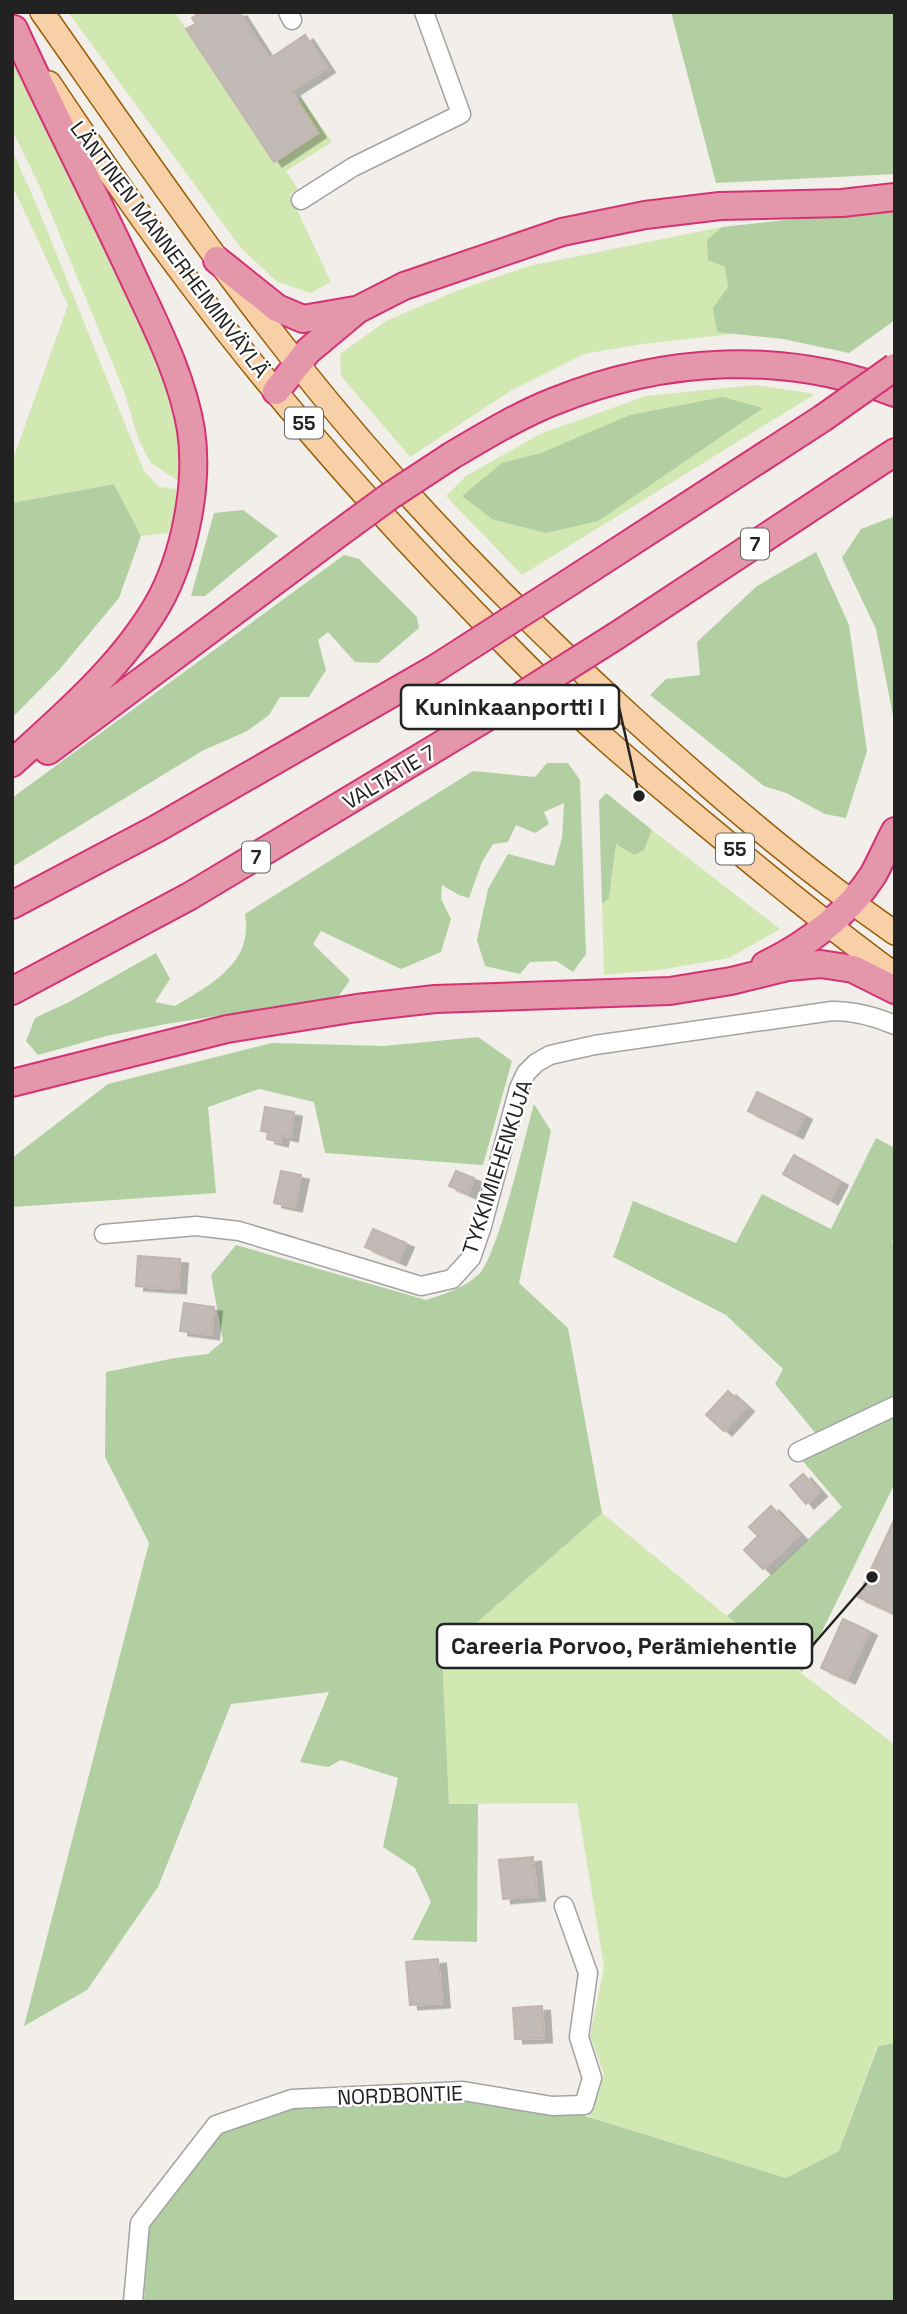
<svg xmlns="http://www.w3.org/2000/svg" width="907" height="2314" viewBox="0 0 907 2314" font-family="'Space Grotesk',sans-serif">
	<defs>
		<filter id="shadow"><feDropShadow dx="8" dy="4.5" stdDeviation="0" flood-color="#0004"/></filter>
	</defs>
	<rect width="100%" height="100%" fill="#f2eee9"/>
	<path fill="#d1e8b3" d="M 68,12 L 175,12 L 274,162 L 318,133 L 297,101 L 301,98 L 332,142 L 286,171 L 298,189 L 290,195 L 331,282 L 310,293 L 276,281 L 241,248 Z
		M 12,61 L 125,280 L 170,388 L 181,440 L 180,482 L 151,463 L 139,441 L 124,391 L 40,187 L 12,130 Z
		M 12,150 L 38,208 L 144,471 L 159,487 L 177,489 L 173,519 L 168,533 L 141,536 L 114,484 L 12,503 L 12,462 L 68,305 L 12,185 Z
		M 722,227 L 733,334 L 642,344 L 584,354 L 512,390 L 410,457 L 341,376 L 340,354 L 386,321 L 456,291 L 529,266 Z
		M 756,385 L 815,394 L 522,575 L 446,496 L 466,476 L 540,434 L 646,396 Z
		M 652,830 L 780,929 L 729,958 L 659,970 L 604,975 L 602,904 L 609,898 L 616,843 L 644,850 Z
		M 602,1513 L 727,1616 L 895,1745 L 895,2043 L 877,2046 L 839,2151 L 786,2178 L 589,2117 L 604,2074 L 590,2036 L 604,1967 L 577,1803 L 449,1804 L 442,1653 Z"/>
	<path fill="#b1cfa0" d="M 671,12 L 895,12 L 895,174 L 716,183 Z
		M 895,208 L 895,320 L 849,353 L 783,339 L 717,332 L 713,308 L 728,287 L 725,267 L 708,260 L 707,240 L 722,227 Z
		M 723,397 L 763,408 L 598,521 L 546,533 L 492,519 L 462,496 L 502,463 L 541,453 L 630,415 Z
		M 114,484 L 141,536 L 119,598 L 59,670 L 12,718 L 12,503 Z
		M 243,510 L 278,536 L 205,596 L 191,596 L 214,513 Z
		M 895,516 L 895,726 L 876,629 L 842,558 L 861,529 Z
		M 816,552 L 849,625 L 867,751 L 846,818 L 825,814 L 786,793 L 764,786 L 650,695 L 666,679 L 700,675 L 697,642 L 757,586 Z
		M 344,555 L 359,559 L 417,617 L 419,628 L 378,663 L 355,662 L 328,632 L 318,640 L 326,670 L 309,697 L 280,697 L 269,715 L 247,731 L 202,751 L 12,867 L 12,799 L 16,795 Z
		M 547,763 L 568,763 L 580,780 L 586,954 L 573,972 L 556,961 L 530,962 L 520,974 L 485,966 L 477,940 L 488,889 L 508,854 L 554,866 L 562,838 L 564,803 L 544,812 L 549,824 L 535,833 L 516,825 L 508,842 L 493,844 L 482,862 L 469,898 L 459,895 L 442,885 L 441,899 L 451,919 L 441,952 L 401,969 L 321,931 L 313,944 L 350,980 L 338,997 L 166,1024 L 106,1036 L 38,1055 L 26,1041 L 35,1018 L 69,1002 L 156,953 L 170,979 L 155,1002 L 175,1006 C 211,985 254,962 245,914 L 473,771 L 535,777 Z
		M 606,793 L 652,830 L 644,850 L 634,855 L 616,844 L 609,898 L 602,904 L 599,801 Z
		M 478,1037 L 512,1061 L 483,1165 L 325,1153 L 314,1102 L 259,1089 L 208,1107 L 216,1193 L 12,1207 L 12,1158 L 108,1084 L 272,1043 L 384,1046 Z
		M 534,1104 L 551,1131 L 519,1283 L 568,1328 L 602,1513 L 442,1653 L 449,1804 L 478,1804 L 477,1942 L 412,1940 L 431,1902 L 415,1868 L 383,1847 L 398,1778 L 341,1760 L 328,1767 L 300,1762 L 329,1692 L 231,1704 L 158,1887 L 87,1990 L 24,2026 L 149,1543 L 105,1457 L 106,1372 L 175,1358 L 208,1354 L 223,1341 L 211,1275 L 236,1245 L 426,1300 C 445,1294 464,1288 479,1274 C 498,1255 525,1136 534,1104 Z
		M 876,1138 L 895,1148 L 895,1236 L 892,1242 L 895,1244 L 895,1398 L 817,1435 L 775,1384 L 783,1369 L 726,1315 L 613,1257 L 633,1201 L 736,1243 L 762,1194 L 831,1229 Z
		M 895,1413 L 895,1483 L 802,1672 L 727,1616 L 842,1507 L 801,1459 Z
		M 895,2043 L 895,2302 L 144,2302 L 149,2225 L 221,2133 L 295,2107 L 462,2098 L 582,2115 L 786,2178 L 839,2151 L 878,2046 Z"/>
	<path fill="#c2bab6" stroke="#c3b4ac" stroke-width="2" filter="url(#shadow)" d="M 201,12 L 239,12 L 269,59 L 305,35 L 327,68 L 291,91 L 318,133 L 274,162 L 186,29 L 196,24 L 192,18 Z
		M 757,1092 L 804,1115 L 795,1134 L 748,1111 Z
		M 265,1107 L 294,1112 L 290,1137 L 281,1135 L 280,1142 L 267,1139 L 268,1132 L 261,1131 Z
		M 794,1155 L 840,1181 L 830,1200 L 783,1174 Z
		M 281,1171 L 301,1175 L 294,1207 L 274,1203 Z
		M 456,1171 L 474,1178 L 468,1194 L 449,1186 Z
		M 373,1229 L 406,1243 L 398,1261 L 365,1247 Z
		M 138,1256 L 180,1259 L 178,1289 L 136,1286 Z
		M 184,1303 L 214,1307 L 211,1335 L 180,1331 Z
		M 728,1391 L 746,1407 L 724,1431 L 706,1415 Z
		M 803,1474 L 819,1492 L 806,1504 L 790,1485 Z
		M 771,1506 L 799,1535 L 763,1569 L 744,1550 L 758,1536 L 749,1527 Z
		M 895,1518 L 895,1614 L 858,1597 Z
		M 843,1619 L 869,1631 L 847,1679 L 821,1668 Z
		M 533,1857 L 537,1896 L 503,1899 L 499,1860 Z
		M 438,1959 L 442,2003 L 410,2005 L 406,1962 Z
		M 542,2006 L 544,2038 L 515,2039 L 513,2008 Z"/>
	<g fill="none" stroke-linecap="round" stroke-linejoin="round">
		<defs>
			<path id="minor" d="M 288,12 L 292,20
				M 301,200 L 353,167 L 461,114 L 424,12
				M 104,1234 L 196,1226 L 239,1231 L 421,1286 L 452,1279 L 471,1258 L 482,1226 L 519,1088 L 526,1073 L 536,1063 L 550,1055 L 595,1045 L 832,1011 C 855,1011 874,1016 895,1025
				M 798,1452 L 895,1406
				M 133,2302 L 140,2223 L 216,2125 L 292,2099 L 463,2091 L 552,2106 L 584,2105 L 592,2078 L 579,2037 L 588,1973 L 564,1906"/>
			<path id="major" d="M 42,12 C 125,130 206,249 295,361 C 395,487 507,603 626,712 C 711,790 800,867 895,933
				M 49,83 C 95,152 142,220 192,286 C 291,418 404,542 520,659 C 576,716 639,769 700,820 C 764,873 828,926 895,975"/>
			<path id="highway" d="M 217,260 L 277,308 L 303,319 L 355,310
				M 276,391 L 308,351 L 357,310 L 404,286 L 562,232 L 645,215 L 720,206 L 842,203 L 895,197
				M 451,456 C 485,436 519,415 555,401 C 664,357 785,350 895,393
				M 570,582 L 823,418
				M 616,636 L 895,452
				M 48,751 L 330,540
				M 12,763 C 65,715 122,666 158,604 C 185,556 199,484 191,430 C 182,376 156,326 133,277 C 95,194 52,113 14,29
				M 12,905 L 156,829 L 436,668
				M 765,965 C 805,946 849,913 873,875 C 881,861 887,846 895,831
				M 12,991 L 190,896 L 494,713
				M 12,1083 L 227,1029 L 357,1008 L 435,999 L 670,991 L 731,981 L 788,967 L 821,964 L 853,969 L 895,990"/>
		</defs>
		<use href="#minor" stroke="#a3a3a3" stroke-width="21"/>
		<use href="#major" stroke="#985e08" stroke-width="26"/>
		<use href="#highway" stroke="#d43275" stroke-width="30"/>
		<use href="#minor" stroke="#fff" stroke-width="18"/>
		<use href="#major" stroke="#f8d0a8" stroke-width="23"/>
		<use href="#highway" stroke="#e496aa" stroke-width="26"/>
		<defs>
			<path id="highway-bridge" d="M 823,418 L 895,367
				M 330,540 L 390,496 L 451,456
				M 436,668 L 570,582
				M 494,713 L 616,636"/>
		</defs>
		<use href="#highway-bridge" stroke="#d43275" stroke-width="30" stroke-linecap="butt"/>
		<use href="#highway-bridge" stroke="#e496aa" stroke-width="26"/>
	</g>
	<g text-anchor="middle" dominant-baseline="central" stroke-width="5" stroke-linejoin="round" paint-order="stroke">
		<g fill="#fff" stroke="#646464" stroke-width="2">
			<rect x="285" y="407.5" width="38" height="31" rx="5"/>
			<rect x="741" y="528.5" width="28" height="31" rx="5"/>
			<rect x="716" y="833.5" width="38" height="31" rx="5"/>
			<rect x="242" y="841.5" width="28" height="31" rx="5"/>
		</g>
		<g font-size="19" font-weight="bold" fill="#222">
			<text x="304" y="423">55</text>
			<text x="755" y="544">7</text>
			<text x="735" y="849">55</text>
			<text x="256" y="857">7</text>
		</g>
		<g font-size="21" fill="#222" stroke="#fff">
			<text transform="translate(170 249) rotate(53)">LÄNTINEN MANNERHEIMINVÄYLÄ</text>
			<text transform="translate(389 777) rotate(-31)">VALTATIE 7</text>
			<text transform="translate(497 1167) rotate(-72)">TYKKIMIEHENKUJA</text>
			<text transform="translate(400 2095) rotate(-2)">NORDBONTIE</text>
		</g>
	</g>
	<path fill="none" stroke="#222" stroke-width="2.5" d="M639 796L619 707M872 1577L812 1646"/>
	<g fill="#222" stroke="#fff" stroke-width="2.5">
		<circle cx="639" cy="796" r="7"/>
		<circle cx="872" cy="1577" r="7"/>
	</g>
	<g fill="#fff" stroke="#222" stroke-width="2.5">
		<rect x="401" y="685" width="218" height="44" rx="7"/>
		<rect x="437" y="1624" width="375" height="44" rx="7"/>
	</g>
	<g font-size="23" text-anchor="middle" font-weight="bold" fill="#222">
		<text x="510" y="715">Kuninkaanportti I</text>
		<text x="624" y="1654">Careeria Porvoo, Perämiehentie</text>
	</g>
	<rect width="907" height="2314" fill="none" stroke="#222222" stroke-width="28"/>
</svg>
